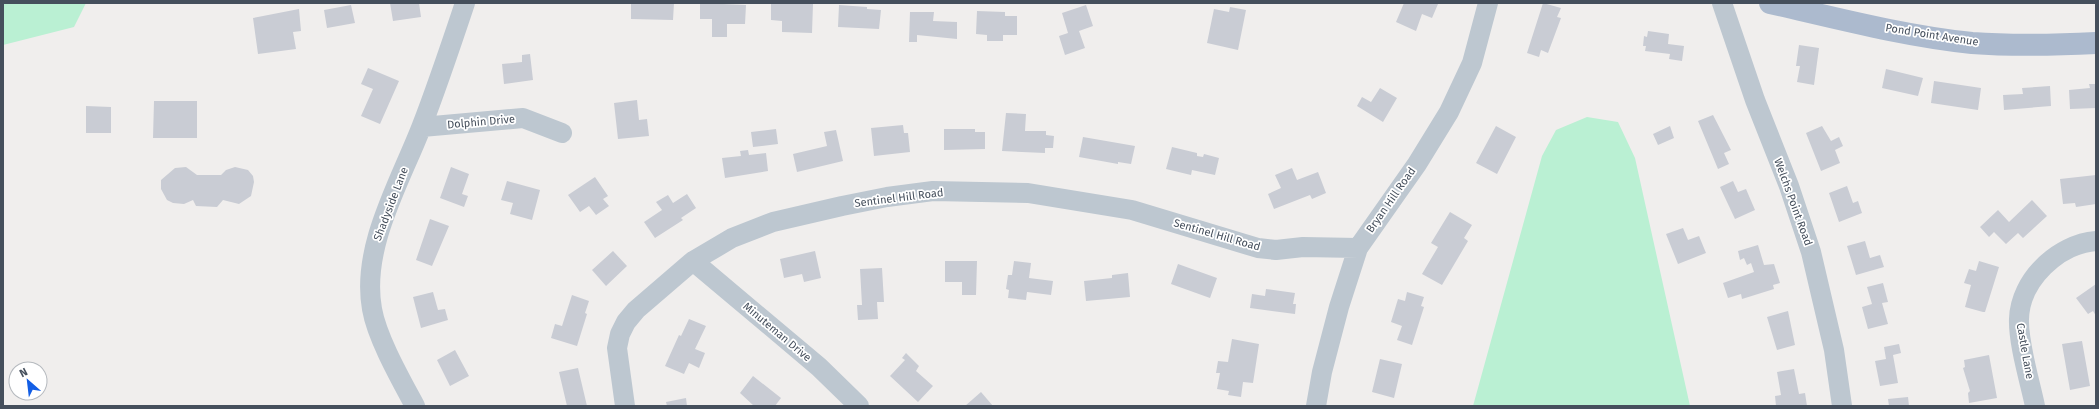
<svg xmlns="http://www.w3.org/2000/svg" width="2099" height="409" viewBox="0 0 2099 409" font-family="'Fira Sans',sans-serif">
	<rect width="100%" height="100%" fill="#f0eeed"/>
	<path fill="#baf0d3" d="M 3,3 L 86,3 L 74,27 L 3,45 Z
		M 1587,117 L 1618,122 L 1635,158 L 1690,406 L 1473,406 L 1542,156 L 1556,130 Z"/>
	<path fill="#c9ccd4" d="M 390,3 L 419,3 L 421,17 L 393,21 Z
		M 631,3 L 674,3 L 673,20 L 631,19 Z
		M 700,3 L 746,5 L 745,24 L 727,24 L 727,37 L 712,37 L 712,19 L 700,19 Z
		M 771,3 L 813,4 L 812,33 L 782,32 L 782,21 L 771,20 Z
		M 1404,3 L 1434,3 L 1438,4 L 1432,18 L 1422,14 L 1416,31 L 1396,22 Z
		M 1543,3 L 1561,8 L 1557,17 L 1561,18 L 1548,53 L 1541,50 L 1539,57 L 1527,53 Z
		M 351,5 L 355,23 L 327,28 L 324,10 Z
		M 839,5 L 867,7 L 867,9 L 881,10 L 879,29 L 838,27 Z
		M 1086,5 L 1093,26 L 1079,31 L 1085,48 L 1065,55 L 1059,36 L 1068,33 L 1062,13 Z
		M 1230,7 L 1246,10 L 1238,50 L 1207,43 L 1214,9 L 1229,12 Z
		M 299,9 L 301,31 L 293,32 L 296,49 L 258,54 L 253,18 Z
		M 977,11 L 1005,12 L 1005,16 L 1017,16 L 1017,35 L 1003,35 L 1003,41 L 987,41 L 987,35 L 976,34 Z
		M 910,12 L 934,12 L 933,21 L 957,22 L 957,39 L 917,35 L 917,42 L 909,42 Z
		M 1648,31 L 1669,34 L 1668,44 L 1684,46 L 1682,61 L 1669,59 L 1670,54 L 1645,51 L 1646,46 L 1643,46 L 1644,36 L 1647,37 Z
		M 1799,45 L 1819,48 L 1814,85 L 1797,82 L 1800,66 L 1796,66 Z
		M 530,54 L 533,80 L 504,84 L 502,64 L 522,62 L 522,55 Z
		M 368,68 L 399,81 L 380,124 L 361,116 L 373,89 L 361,84 Z
		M 1886,69 L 1923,78 L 1918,96 L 1882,88 Z
		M 1934,81 L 1981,88 L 1978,110 L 1931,103 Z
		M 2089,84 L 2096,84 L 2096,108 L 2070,109 L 2069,90 L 2090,88 Z
		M 2050,86 L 2051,106 L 2004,110 L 2003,95 L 2023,94 L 2022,88 Z
		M 1380,88 L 1397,98 L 1383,122 L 1357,106 L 1362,97 L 1371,102 Z
		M 637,100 L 639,120 L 647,119 L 649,136 L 618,139 L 614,103 Z
		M 154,101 L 197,101 L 197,138 L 153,138 Z
		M 86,106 L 111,107 L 111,133 L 86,133 Z
		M 1006,113 L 1026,114 L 1025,131 L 1046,131 L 1046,135 L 1054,136 L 1053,148 L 1045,148 L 1045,153 L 1002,151 Z
		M 1713,115 L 1731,150 L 1724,153 L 1729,164 L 1718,169 L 1698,121 Z
		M 903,125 L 904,133 L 908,133 L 910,152 L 874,156 L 871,128 Z
		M 1496,126 L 1516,137 L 1497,174 L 1476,163 Z
		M 1670,126 L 1674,138 L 1658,145 L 1653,134 Z
		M 1822,126 L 1831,141 L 1839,137 L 1843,146 L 1835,150 L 1840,163 L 1821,171 L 1806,133 Z
		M 776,129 L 778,144 L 753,147 L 751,132 Z
		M 944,129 L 975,129 L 975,132 L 985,132 L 985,149 L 944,150 Z
		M 836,130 L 843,161 L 797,172 L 793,154 L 827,146 L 824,132 Z
		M 1083,137 L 1135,146 L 1131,164 L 1118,162 L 1118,164 L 1079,157 Z
		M 1172,147 L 1197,153 L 1197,156 L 1203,157 L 1204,154 L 1219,158 L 1215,175 L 1192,170 L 1191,175 L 1166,169 Z
		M 748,150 L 749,155 L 766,153 L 768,171 L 725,178 L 722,158 L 741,156 L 740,151 Z
		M 186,167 L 197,175 L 221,175 L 226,170 L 235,167 L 248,170 L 253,176 L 254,182 L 251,196 L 239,204 L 223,200 L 217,207 L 196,206 L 193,200 L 184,204 L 173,203 L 167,200 L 161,189 L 161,180 L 175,168 Z
		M 451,167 L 469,174 L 462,194 L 468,196 L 464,207 L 440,198 Z
		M 1292,168 L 1297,180 L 1318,172 L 1326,193 L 1312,199 L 1310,195 L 1274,209 L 1268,194 L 1281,188 L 1275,175 Z
		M 2096,175 L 2096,204 L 2076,207 L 2075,203 L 2063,204 L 2060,179 Z
		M 595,177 L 608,196 L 603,199 L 609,206 L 596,215 L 589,206 L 580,212 L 568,195 Z
		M 507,181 L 540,190 L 532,220 L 510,214 L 513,203 L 501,200 Z
		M 1733,181 L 1738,192 L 1746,189 L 1755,210 L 1735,219 L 1720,187 Z
		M 1847,186 L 1853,203 L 1858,201 L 1862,213 L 1839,222 L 1829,193 Z
		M 687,194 L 696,208 L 681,218 L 683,220 L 655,238 L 644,222 L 662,210 L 656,202 L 668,195 L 673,203 Z
		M 2032,200 L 2047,216 L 2023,238 L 2018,233 L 2006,244 L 1994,232 L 1989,237 L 1980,227 L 1998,210 L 2009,222 Z
		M 1450,212 L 1472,225 L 1464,238 L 1468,241 L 1442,285 L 1422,274 L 1438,247 L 1431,243 Z
		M 430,219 L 449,226 L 432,266 L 416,260 Z
		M 1683,228 L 1688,240 L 1699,236 L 1706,253 L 1678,264 L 1666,234 Z
		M 1865,241 L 1870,258 L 1880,255 L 1884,267 L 1856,275 L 1847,246 Z
		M 1758,245 L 1764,265 L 1774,264 L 1780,283 L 1773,285 L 1774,289 L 1742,299 L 1741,294 L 1728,298 L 1723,283 L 1754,272 L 1751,263 L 1747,265 L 1744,258 L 1740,260 L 1738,251 Z
		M 613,251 L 627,266 L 606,286 L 592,270 Z
		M 815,251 L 821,278 L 804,282 L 802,274 L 784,278 L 780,259 Z
		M 945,261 L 977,261 L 976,295 L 962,295 L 962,282 L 945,282 Z
		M 1014,261 L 1031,263 L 1029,278 L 1053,281 L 1051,295 L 1027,292 L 1026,300 L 1008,298 L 1009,290 L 1006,289 L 1008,275 L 1012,275 Z
		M 1979,261 L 1999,267 L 1985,312 L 1983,312 L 1965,307 L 1971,285 L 1964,283 L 1969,269 L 1976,271 Z
		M 1178,264 L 1217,278 L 1210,298 L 1171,284 Z
		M 882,268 L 884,302 L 877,302 L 878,319 L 858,320 L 857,305 L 862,305 L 860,269 Z
		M 1128,273 L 1130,297 L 1086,301 L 1084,281 L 1112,278 L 1112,275 Z
		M 1883,283 L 1888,302 L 1882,303 L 1888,324 L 1868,329 L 1862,307 L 1872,304 L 1867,287 Z
		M 2096,284 L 2096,316 L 2093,311 L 2088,314 L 2076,298 Z
		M 1266,289 L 1295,293 L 1293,304 L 1296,304 L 1295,314 L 1250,308 L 1252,294 L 1265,296 Z
		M 433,292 L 438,310 L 445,309 L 448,320 L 421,328 L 413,297 Z
		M 1407,292 L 1424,297 L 1421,306 L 1424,307 L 1412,345 L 1397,340 L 1402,326 L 1391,322 L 1398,299 L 1405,301 Z
		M 572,295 L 589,301 L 585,313 L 587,314 L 577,346 L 551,338 L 555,324 L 562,326 Z
		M 1788,311 L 1795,345 L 1777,350 L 1767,317 Z
		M 689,319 L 706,326 L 695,349 L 705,353 L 699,368 L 689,363 L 684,374 L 665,366 L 679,335 L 681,336 Z
		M 1232,339 L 1259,344 L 1253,383 L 1243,382 L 1241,397 L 1228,395 L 1229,391 L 1217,389 L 1220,373 L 1216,373 L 1218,361 L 1228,362 Z
		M 2082,341 L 2090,386 L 2070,390 L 2062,344 Z
		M 1899,344 L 1901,353 L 1893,355 L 1898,383 L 1880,386 L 1875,361 L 1886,359 L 1884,347 Z
		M 455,350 L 469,376 L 450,386 L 437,360 Z
		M 906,353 L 919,366 L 916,371 L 933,386 L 918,402 L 890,376 L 905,360 L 902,358 Z
		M 1989,355 L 1997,398 L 1969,403 L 1968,393 L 1970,391 L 1963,368 L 1965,367 L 1964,360 Z
		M 1380,359 L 1402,364 L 1394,398 L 1372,392 Z
		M 578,368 L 587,406 L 567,406 L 559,372 Z
		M 1794,369 L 1799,394 L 1805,393 L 1807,406 L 1776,406 L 1775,396 L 1781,395 L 1777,372 Z
		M 753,376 L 781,398 L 775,406 L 754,406 L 740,393 Z
		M 981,392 L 993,406 L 965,406 Z
		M 1908,397 L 1909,406 L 1889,406 L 1888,399 Z
		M 686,398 L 687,406 L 667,406 L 666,402 Z"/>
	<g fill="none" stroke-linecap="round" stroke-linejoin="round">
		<path stroke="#bdc7d0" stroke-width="20" d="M 1722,3 L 1755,100 L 1789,186 L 1811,252 L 1834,350 L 1842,406
			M 422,127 L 523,118 L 562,133
			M 693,261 L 819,367 L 859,406
			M 415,406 C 401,380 377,338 372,309 C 361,248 399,184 421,128 C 437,87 451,45 465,3
			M 625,406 L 617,348 L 620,334 L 626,322 L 636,310 L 693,261 L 732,238 L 773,222 L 842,206 L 887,197 L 933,191 L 1028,193 L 1132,210 L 1258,248 L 1276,250 L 1303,247 L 1358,248
			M 1316,406 L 1322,372 L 1339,307 L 1358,248 L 1417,164 L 1449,112 L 1472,63 L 1488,3
			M 2035,406 C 2030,382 2018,343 2019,319 C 2020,280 2058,244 2096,241"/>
		<path stroke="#acbace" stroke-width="22" d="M 1770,3 C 1836,18 1904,36 1972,43 C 2013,46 2055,45 2096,43"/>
	</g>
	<g text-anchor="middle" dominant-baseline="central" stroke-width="3.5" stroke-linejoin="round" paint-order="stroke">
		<g font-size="11" fill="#454f5c" stroke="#fff">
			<text transform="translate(1932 35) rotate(9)">Pond Point Avenue</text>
			<text transform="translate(481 122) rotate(-5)">Dolphin Drive</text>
			<text transform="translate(899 198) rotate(-7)">Sentinel Hill Road</text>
			<text transform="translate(1391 200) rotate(-55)">Bryan Hill Road</text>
			<text transform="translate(1793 202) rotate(70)">Welchs Point Road</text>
			<text transform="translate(391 204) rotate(-69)">Shadyside Lane</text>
			<text transform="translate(1217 235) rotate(16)">Sentinel Hill Road</text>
			<text transform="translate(777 332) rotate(40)">Minuteman Drive</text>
			<text transform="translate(2025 351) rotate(80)">Castle Lane</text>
		</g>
	</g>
	<rect width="2099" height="409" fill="none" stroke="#454f5c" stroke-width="8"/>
	<g transform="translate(28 381) rotate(332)"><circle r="19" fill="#ffffff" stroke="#b5b9be"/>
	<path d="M0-3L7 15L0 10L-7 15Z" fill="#135ee5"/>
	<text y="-6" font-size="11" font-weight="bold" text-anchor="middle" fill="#454f5c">N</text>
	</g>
</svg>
